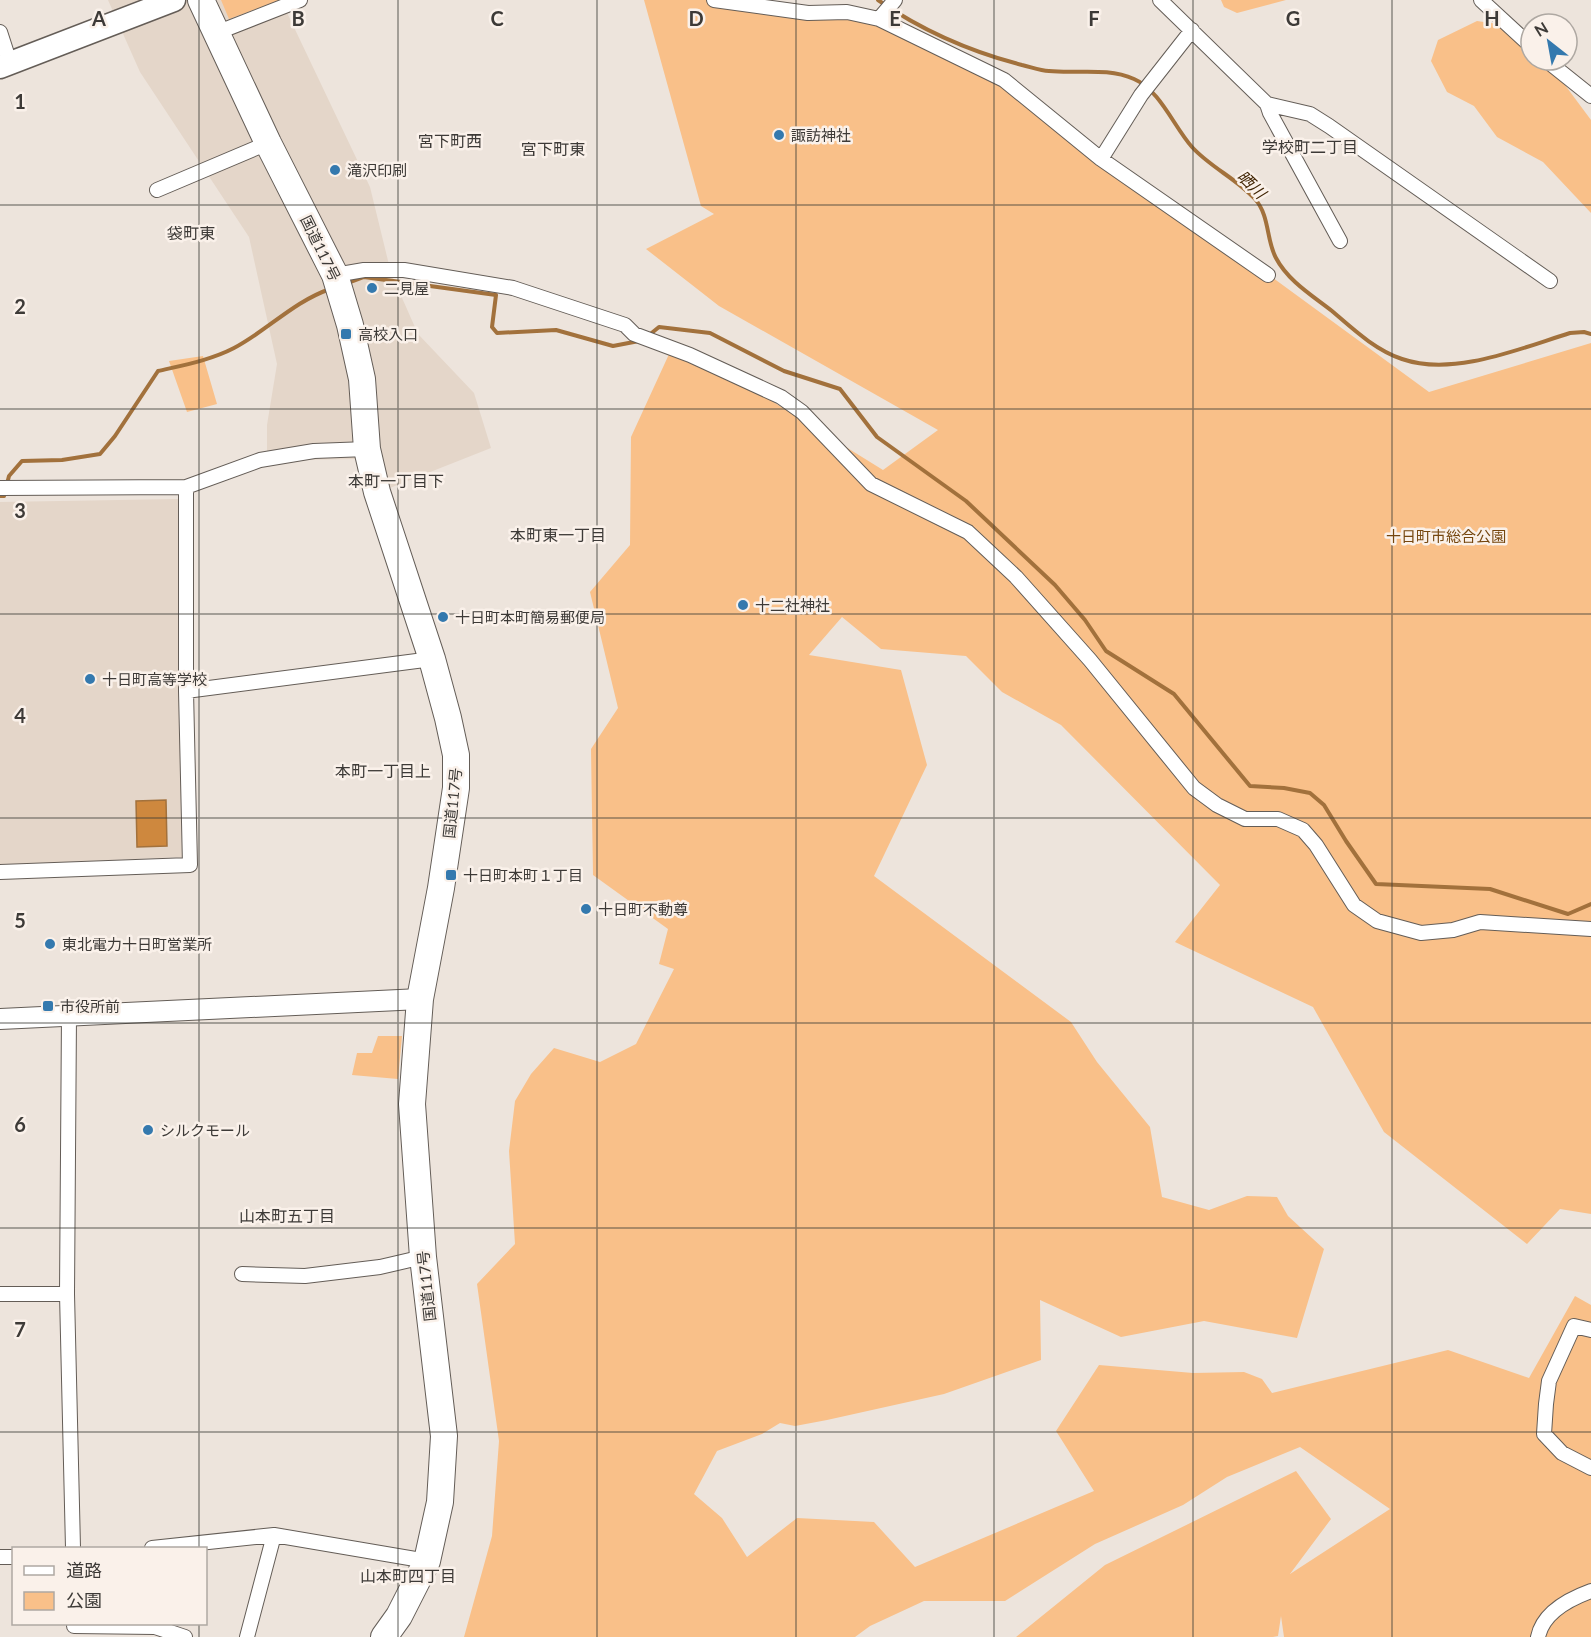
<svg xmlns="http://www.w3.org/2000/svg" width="1591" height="1637" viewBox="0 0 1591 1637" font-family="Lato,'Noto Sans JP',sans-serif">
	<rect width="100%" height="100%" fill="#ede4dc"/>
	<path fill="#e4d6c9" d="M 108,0 L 281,0 L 370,187 L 391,273 L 418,334 L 474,393 L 491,448 L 367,497 L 358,459 L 302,460 L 267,466 L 267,425 L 277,364 L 249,237 L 140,72 Z
		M 178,499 L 182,857 L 0,865 L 0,502 Z"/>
	<path fill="#f9c089" d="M 221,0 L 280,0 L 229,19 Z
		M 644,0 L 714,0 L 879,19 L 1027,98 L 1429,392 L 1591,343 L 1591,1214 L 1560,1209 L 1527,1244 L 1384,1132 L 1313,1007 L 1175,942 L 1220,885 L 1061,725 L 1002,692 L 966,656 L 881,649 L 842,617 L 809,655 L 901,670 L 927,765 L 874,876 L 1071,1022 L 1097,1062 L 1150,1127 L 1162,1197 L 1209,1210 L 1247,1196 L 1277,1197 L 1288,1216 L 1324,1249 L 1297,1338 L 1204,1321 L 1121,1337 L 1040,1300 L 1041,1360 L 944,1394 L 827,1420 L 795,1426 L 780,1423 L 762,1434 L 717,1451 L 694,1494 L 722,1518 L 747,1557 L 797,1518 L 874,1522 L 915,1567 L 1094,1491 L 1056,1431 L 1099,1365 L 1193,1373 L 1244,1372 L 1262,1379 L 1272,1393 L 1448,1350 L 1529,1378 L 1575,1296 L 1591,1305 L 1591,1637 L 1284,1637 L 1281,1616 L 1278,1636 L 1273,1637 L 1016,1637 L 1105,1565 L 1296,1471 L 1331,1519 L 1290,1574 L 1390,1509 L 1300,1447 L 1227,1477 L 1183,1505 L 1095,1544 L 1005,1601 L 924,1601 L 870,1626 L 855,1637 L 464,1637 L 492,1536 L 499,1441 L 477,1284 L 515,1244 L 509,1151 L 515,1101 L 531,1074 L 554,1048 L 600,1062 L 636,1044 L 674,969 L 659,964 L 668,929 L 593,875 L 591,749 L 618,708 L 590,592 L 630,545 L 631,437 L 670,352 L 762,395 L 883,470 L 938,430 L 719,306 L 646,249 L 714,214 L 701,206 Z
		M 1221,0 L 1286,0 L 1237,13 L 1224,7 Z
		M 1477,21 L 1498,24 L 1531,54 L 1531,60 L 1538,60 L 1562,81 L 1591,120 L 1591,213 L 1543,162 L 1497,137 L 1474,106 L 1447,92 L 1431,61 L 1438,40 Z
		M 203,356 L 217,404 L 187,412 L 169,361 Z
		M 378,1036 L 402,1036 L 398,1079 L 352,1075 L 357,1053 L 372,1053 Z"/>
	<path fill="#ce883e" stroke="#a2713c" stroke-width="1.5" d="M 166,800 L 167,846 L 137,847 L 136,801 Z"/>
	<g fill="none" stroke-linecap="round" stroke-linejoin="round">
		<path stroke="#a2713c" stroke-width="4" d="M 878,0 C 921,30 972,52 1022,65 C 1031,67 1040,71 1049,71 C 1077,74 1107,67 1134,79 C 1160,90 1174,127 1192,147 C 1210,167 1237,179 1255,199 C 1270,216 1266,240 1276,258 C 1288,281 1313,296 1332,311 C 1353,329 1375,350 1402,359 C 1454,377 1521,348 1570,333 L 1584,332 L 1591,334
			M 348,283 L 364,277 L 496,295 L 492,327 L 497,333 L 556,330 L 613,346 L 639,341
			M 648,336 L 659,327 L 710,333 L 784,371 L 840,389 L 877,437 L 966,501 L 1055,585 L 1085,620 L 1106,651 L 1174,694 L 1250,786 L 1284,788 L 1310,793 L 1324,805 L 1346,841 L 1376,884 L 1490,889 L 1568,914 L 1591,904
			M 7,484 L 9,476 L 22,461 L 62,460 L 100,454 L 115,436 L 158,371 C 184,365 211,360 234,348 C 268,330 293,302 330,289
			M 0,496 L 4,496 L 5,491"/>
		<defs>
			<path id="street" d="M 714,0 L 808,13 L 847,12 L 879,19 L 1004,80 L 1101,159 L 1268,275
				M 1160,0 L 1267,104 L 1310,114 L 1329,126 L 1550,281
				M 1481,0 L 1531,46
				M 879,19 L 895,0
				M 0,32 L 10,63
				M 216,33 L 300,0
				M 1546,60 L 1591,96
				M 1267,104 L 1270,113 L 1340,241
				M 1101,159 L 1141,95 L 1192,30
				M 157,190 L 268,143
				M 335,275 L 364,270 L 404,270 L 513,288 L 625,325 L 634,334 L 690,355 L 781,397 L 802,412 L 871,484 L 968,532 L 1016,577 L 1090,660 L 1194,788 L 1217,805 L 1245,819 L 1278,819 L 1303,830 L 1316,845 L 1354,905 L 1377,921 L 1421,933 L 1453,930 L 1480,922 L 1591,929
				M 0,488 L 186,487 L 260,460 L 314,451 L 367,449
				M 186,691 L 432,659
				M 0,872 L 190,865 L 186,691 L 186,487
				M 69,1015 L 67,1294 L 73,1548
				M 242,1274 L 305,1276 L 380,1267 L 423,1257
				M 0,1294 L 67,1294
				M 1591,1330 L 1574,1326 L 1549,1381 L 1546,1404 L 1544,1434 L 1562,1453 L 1591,1468
				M 152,1548 L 274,1535 L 427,1561
				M 0,1557 L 14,1557
				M 74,1626 L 155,1627 L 185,1637
				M 247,1637 L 274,1535
				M 1538,1637 C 1543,1612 1569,1599 1591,1591"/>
			<path id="secondary" d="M 0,1019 L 420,999"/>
			<path id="primary" d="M 0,67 L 174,0"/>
			<path id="highway" d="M 201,0 L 268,143 L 335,275 L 350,325 L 362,379 L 367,449 L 377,492 L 432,659 L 448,718 L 456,755 L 456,788 L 441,888 L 420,999 L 412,1104 L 423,1257 L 444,1436 L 440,1502 L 427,1561 L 399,1616 L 384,1637"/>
		</defs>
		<use href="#street" stroke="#645d57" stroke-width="16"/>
		<use href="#secondary" stroke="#645d57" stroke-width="22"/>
		<use href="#primary" stroke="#645d57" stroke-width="25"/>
		<use href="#highway" stroke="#645d57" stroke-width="28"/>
		<use href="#street" stroke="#fff" stroke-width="14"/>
		<use href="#secondary" stroke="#fff" stroke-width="20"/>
		<use href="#primary" stroke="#fff" stroke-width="22"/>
		<use href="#highway" stroke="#fff" stroke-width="26"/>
	</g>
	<path fill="none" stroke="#3d3a37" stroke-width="1.5" stroke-opacity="0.55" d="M 199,0 L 199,1548M 398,0 L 398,1637M 597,0 L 597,1637M 796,0 L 796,1637M 994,0 L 994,1637M 1193,0 L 1193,1637M 1392,0 L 1392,1637M 0,205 L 1591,205M 0,409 L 1591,409M 0,614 L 1591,614M 0,818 L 1591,818M 0,1023 L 1591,1023M 0,1228 L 1591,1228M 0,1432 L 1591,1432M 199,1624 L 199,1637"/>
	<g fill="#3479ae" stroke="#faf1ea" stroke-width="2">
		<circle cx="779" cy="135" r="6"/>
		<circle cx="335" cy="170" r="6"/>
		<circle cx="372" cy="288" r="6"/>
		<rect x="340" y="328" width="12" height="12" rx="3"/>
		<circle cx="743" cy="605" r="6"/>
		<circle cx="443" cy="617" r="6"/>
		<circle cx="90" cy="679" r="6"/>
		<rect x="445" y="869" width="12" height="12" rx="3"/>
		<circle cx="586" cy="909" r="6"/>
		<circle cx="50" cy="944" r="6"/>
		<rect x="42" y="1000" width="12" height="12" rx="3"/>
		<circle cx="148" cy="1130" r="6"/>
	</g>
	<g text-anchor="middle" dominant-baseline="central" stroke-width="5" stroke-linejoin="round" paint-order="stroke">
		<g font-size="15" fill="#3d3a37" stroke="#faf1ea" text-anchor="start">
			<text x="791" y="135">諏訪神社</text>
			<text x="347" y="170">滝沢印刷</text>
			<text x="384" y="288">二見屋</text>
			<text x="358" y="334">高校入口</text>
			<text x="755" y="605">十二社神社</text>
			<text x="455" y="617">十日町本町簡易郵便局</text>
			<text x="102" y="679">十日町高等学校</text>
			<text x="463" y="875">十日町本町１丁目</text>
			<text x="598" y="909">十日町不動尊</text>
			<text x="62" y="944">東北電力十日町営業所</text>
			<text x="60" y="1006">市役所前</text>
			<text x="160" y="1130">シルクモール</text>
		</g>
		<g font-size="15" fill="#3d3a37" stroke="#faf1ea">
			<text transform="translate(321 248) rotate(64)">国道117号</text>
			<text transform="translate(452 803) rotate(-84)">国道117号</text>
			<text transform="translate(426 1286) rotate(-96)">国道117号</text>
		</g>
		<g font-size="15" fill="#76470f" stroke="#faf1ea">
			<text x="1446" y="536">十日町市総合公園</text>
		</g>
		<g font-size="16" fill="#3d3a37" stroke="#faf1ea">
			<text x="450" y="140">宮下町西</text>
			<text x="1310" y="146">学校町二丁目</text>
			<text x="553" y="148">宮下町東</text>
			<text x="191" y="232">袋町東</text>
			<text x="396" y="480">本町一丁目下</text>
			<text x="558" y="534">本町東一丁目</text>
			<text x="383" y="770">本町一丁目上</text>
			<text x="287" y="1215">山本町五丁目</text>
			<text x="408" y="1575">山本町四丁目</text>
		</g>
		<g font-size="16" font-style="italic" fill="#402403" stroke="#faf1ea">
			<text transform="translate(1252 184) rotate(44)">晒川</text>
		</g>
	</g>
	<g font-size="20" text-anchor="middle" font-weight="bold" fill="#3d3a37" stroke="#faf1ea" stroke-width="5" stroke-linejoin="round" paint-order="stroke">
		<text x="99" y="26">A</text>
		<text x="298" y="26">B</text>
		<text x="497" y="26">C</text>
		<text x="696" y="26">D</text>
		<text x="895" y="26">E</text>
		<text x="1094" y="26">F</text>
		<text x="1293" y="26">G</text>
		<text x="1492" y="26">H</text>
		<text x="20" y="109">1</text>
		<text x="20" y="314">2</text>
		<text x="20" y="518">3</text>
		<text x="20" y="723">4</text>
		<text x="20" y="928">5</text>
		<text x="20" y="1132">6</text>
		<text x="20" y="1337">7</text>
	</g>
	<rect x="12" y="1547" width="195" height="78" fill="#faf1ea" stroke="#aea8a2" stroke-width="1.5"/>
	<rect x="24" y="1566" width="30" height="9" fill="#ffffff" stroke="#aea8a2" stroke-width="1.5"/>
	<text x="66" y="1577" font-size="18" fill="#3d3a37">道路</text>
	<rect x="24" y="1592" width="30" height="18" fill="#f9c089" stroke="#aea8a2" stroke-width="1.5"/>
	<text x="66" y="1607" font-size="18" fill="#3d3a37">公園</text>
	<g transform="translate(1549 42) rotate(329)"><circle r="28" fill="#faf1ea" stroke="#aea8a2" stroke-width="1.5"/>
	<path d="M0-4.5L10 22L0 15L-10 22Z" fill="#3479ae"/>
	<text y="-9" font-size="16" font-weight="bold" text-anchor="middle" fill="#3d3a37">N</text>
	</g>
</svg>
